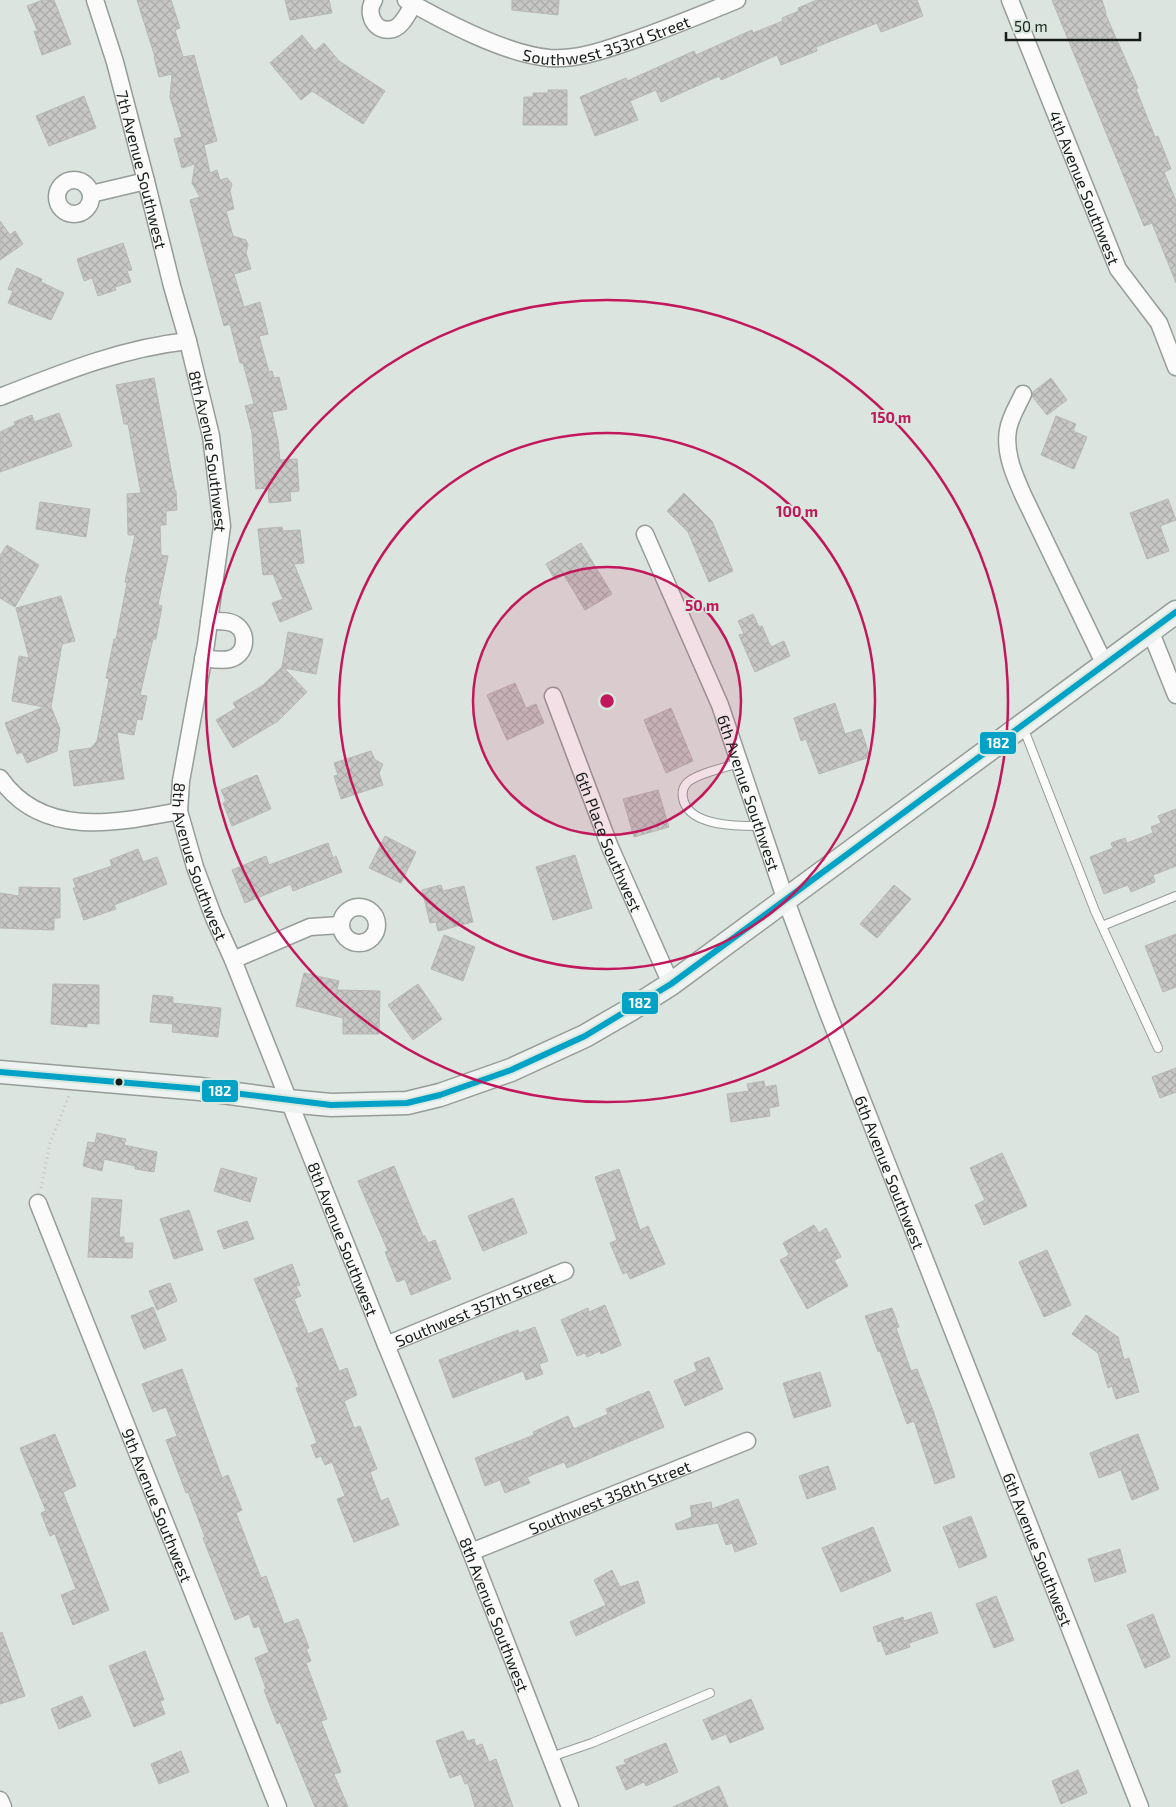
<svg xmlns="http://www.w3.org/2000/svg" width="1176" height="1807" viewBox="0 0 1176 1807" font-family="'Exo 2',sans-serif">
	<defs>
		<pattern id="building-cross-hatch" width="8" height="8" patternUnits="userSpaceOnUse" patternTransform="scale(1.25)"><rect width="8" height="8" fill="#c7c7c5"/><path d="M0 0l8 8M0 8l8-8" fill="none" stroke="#aaaaa8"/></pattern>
	</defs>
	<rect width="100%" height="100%" fill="#dce4df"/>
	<path fill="url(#building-cross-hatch)" stroke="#b7b7b5" d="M 43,0 L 54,0 L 71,44 L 42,55 L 34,31 L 38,32 L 27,6 Z
		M 137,0 L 171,0 L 180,28 L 175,30 L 183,57 L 194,55 L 217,141 L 204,145 L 210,173 L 217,170 L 220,180 L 227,178 L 232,184 L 230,191 L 234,209 L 226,211 L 233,236 L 246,240 L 248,245 L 246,253 L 251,269 L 234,274 L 244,307 L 260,302 L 268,334 L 259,336 L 269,372 L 272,371 L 274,378 L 279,377 L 287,409 L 272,412 L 278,440 L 280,460 L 297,459 L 299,491 L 290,492 L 291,501 L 269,503 L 268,488 L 256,489 L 252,433 L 245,406 L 254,404 L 243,363 L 240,363 L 230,324 L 224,326 L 195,219 L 190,200 L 200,197 L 192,183 L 195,164 L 182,168 L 174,139 L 182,137 L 170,97 L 172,74 L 159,77 L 154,57 L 155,57 Z
		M 285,0 L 329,0 L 332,13 L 290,20 Z
		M 512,0 L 559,0 L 558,15 L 512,10 Z
		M 817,0 L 917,0 L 923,16 L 881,32 L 877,23 L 816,47 L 817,51 L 781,65 L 777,55 L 721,80 L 719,76 L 661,102 L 656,90 L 630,101 L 638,120 L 595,136 L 580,97 L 626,78 L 627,81 L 694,51 L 696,55 L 752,30 L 753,33 L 783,21 L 782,18 L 799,11 L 798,8 Z
		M 1052,0 L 1102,0 L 1106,13 L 1105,13 L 1138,88 L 1136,89 L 1155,137 L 1158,136 L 1171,169 L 1164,172 L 1176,201 L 1176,283 L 1152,223 L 1144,226 Z
		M 302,35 L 315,51 L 324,43 L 339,61 L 385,91 L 363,124 L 312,91 L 301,100 L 270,63 Z
		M 548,90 L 567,90 L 567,125 L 523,125 L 524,97 L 533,97 L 533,93 L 548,93 Z
		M 84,96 L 96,128 L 49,146 L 36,116 Z
		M 0,221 L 10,235 L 15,231 L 23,244 L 0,260 Z
		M 123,243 L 132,270 L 127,271 L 131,282 L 115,287 L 116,290 L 98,296 L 92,278 L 84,281 L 77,259 Z
		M 17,268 L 42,279 L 41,282 L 64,293 L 51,320 L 8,303 L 13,291 L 8,289 Z
		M 154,378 L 175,491 L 176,491 L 177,510 L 166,511 L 166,525 L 160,525 L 161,555 L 168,556 L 158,605 L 162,606 L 156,639 L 153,639 L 140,695 L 147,696 L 142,720 L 137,719 L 134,735 L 117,732 L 124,779 L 74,786 L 69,751 L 91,748 L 97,741 L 109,679 L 106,678 L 114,639 L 116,639 L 127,583 L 125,582 L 135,535 L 128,535 L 127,494 L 141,493 L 128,424 L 124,424 L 116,385 Z
		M 1051,378 L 1067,400 L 1047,415 L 1032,396 L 1033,392 Z
		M 59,413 L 72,446 L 0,472 L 0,432 L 15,425 L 14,422 L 32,415 L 34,422 Z
		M 1056,416 L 1076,424 L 1073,431 L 1087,437 L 1074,469 L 1041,455 Z
		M 684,493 L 712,521 L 733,571 L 709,582 L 688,532 L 667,511 Z
		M 1168,499 L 1176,520 L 1160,526 L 1169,551 L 1147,559 L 1130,513 Z
		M 40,502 L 90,509 L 86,537 L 36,529 Z
		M 282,527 L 283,531 L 300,530 L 304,563 L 294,564 L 312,609 L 280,622 L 272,603 L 283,599 L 273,574 L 263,575 L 258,529 Z
		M 581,543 L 612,594 L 585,610 L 564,575 L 555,580 L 546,564 Z
		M 7,545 L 39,565 L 15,607 L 0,598 L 0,556 Z
		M 61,596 L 75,641 L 62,644 L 51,707 L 60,729 L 57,751 L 27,763 L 22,752 L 17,754 L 5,723 L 44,707 L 12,701 L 19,656 L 29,658 L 16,608 Z
		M 753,614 L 759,627 L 762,626 L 771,647 L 784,641 L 790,656 L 755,672 L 739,635 L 744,634 L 738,621 Z
		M 288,632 L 323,639 L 316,674 L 284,668 L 307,692 L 278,721 L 233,748 L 216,720 L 236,708 L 233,703 L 262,686 L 282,667 Z
		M 515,683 L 526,708 L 536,704 L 544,723 L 507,740 L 487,695 Z
		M 835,703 L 845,734 L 861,729 L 870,757 L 819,774 L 806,739 L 801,741 L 794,718 Z
		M 671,708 L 693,761 L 666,773 L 644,720 Z
		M 371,751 L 375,760 L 383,764 L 379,773 L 383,785 L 341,799 L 334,776 L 338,775 L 334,763 Z
		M 257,775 L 271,809 L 232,826 L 223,803 L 226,801 L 221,790 Z
		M 658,790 L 669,827 L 634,837 L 623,799 Z
		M 1176,809 L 1176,866 L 1153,875 L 1155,882 L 1131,892 L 1128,885 L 1104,894 L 1090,857 L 1113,848 L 1111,843 L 1125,838 L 1127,843 L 1153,833 L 1151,827 L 1161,823 L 1158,816 Z
		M 385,836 L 416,852 L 401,883 L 369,868 Z
		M 328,843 L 333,858 L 336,856 L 342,872 L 293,891 L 291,884 L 245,903 L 232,870 L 266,856 L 269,865 Z
		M 138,849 L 143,862 L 157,857 L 167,884 L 114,905 L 116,909 L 84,920 L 73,888 L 76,888 L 73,879 L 112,866 L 110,860 Z
		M 575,855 L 592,908 L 553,920 L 536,867 Z
		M 441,885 L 443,891 L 464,886 L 473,922 L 438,931 L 436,922 L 430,923 L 422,890 Z
		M 894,885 L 911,899 L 877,938 L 860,924 Z
		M 19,887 L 60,888 L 60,918 L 54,918 L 54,930 L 0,928 L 0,893 L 19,896 Z
		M 1176,934 L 1176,987 L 1163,992 L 1145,946 Z
		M 444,935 L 475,947 L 463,981 L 431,969 Z
		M 304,973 L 339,981 L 337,990 L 380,991 L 379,1034 L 343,1034 L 343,1018 L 296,1006 Z
		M 53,984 L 99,985 L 99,1024 L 87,1023 L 87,1027 L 51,1024 Z
		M 418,984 L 442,1019 L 413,1040 L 388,1005 Z
		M 153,995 L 173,997 L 173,1003 L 221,1008 L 218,1037 L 172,1032 L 173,1024 L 150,1022 Z
		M 1176,1068 L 1176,1092 L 1160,1098 L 1152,1077 Z
		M 764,1081 L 765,1087 L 776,1085 L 779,1106 L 769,1108 L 770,1116 L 731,1122 L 727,1094 L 749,1091 L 747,1084 Z
		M 97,1133 L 126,1139 L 124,1145 L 157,1152 L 154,1172 L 135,1169 L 135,1166 L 104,1159 L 102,1171 L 83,1166 L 88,1142 L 95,1143 Z
		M 1002,1153 L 1027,1206 L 984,1225 L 975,1205 L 985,1200 L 970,1168 Z
		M 394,1166 L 423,1236 L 425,1236 L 428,1243 L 435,1240 L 451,1279 L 411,1295 L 405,1279 L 397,1282 L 385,1252 L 388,1251 L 358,1181 Z
		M 221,1168 L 257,1178 L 250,1202 L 214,1191 Z
		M 619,1169 L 640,1230 L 648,1226 L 665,1264 L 630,1279 L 627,1272 L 623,1274 L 610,1243 L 617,1240 L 595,1177 Z
		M 92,1198 L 122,1200 L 119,1237 L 124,1237 L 124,1243 L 133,1243 L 132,1258 L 88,1257 Z
		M 513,1198 L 527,1233 L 483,1251 L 468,1216 Z
		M 189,1210 L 203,1250 L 174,1259 L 160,1219 Z
		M 247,1221 L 254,1239 L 224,1249 L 217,1231 Z
		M 814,1225 L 819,1233 L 826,1228 L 841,1257 L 834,1260 L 848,1286 L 807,1309 L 780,1260 L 789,1255 L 783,1243 Z
		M 1047,1250 L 1071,1305 L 1044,1317 L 1019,1262 Z
		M 292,1264 L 300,1285 L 296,1286 L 301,1296 L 294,1299 L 308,1334 L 322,1328 L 339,1371 L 347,1368 L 357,1395 L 344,1401 L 354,1428 L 360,1426 L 377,1469 L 370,1472 L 381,1501 L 388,1498 L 399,1525 L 354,1542 L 337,1499 L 345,1496 L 332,1462 L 325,1465 L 321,1456 L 316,1458 L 311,1445 L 317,1443 L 296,1388 L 299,1387 L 254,1279 Z
		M 170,1283 L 177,1301 L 157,1310 L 149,1291 Z
		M 605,1305 L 621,1345 L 601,1354 L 600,1351 L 587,1357 L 585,1353 L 577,1356 L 561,1320 L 588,1308 L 589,1312 Z
		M 153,1307 L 166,1340 L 144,1349 L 131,1316 Z
		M 892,1308 L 899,1327 L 896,1328 L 911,1371 L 917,1369 L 934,1413 L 955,1477 L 935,1484 L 914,1421 L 907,1424 L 880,1351 L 878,1352 L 865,1316 Z
		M 1086,1315 L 1118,1337 L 1124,1360 L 1129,1358 L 1139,1392 L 1116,1399 L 1112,1386 L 1108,1388 L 1098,1353 L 1072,1334 Z
		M 535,1327 L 548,1361 L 539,1364 L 543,1374 L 526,1380 L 523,1371 L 453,1398 L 439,1360 L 518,1330 L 519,1333 Z
		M 709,1357 L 723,1389 L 685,1406 L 674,1381 L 697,1371 L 694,1363 Z
		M 182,1369 L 222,1478 L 228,1475 L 242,1510 L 236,1513 L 261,1578 L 266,1576 L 284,1624 L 298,1619 L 309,1648 L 306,1649 L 311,1661 L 306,1663 L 327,1719 L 321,1721 L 341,1772 L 334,1774 L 348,1807 L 315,1807 L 280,1722 L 277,1724 L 264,1690 L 266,1689 L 255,1658 L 269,1652 L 259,1626 L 254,1628 L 249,1614 L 235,1620 L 203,1538 L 205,1537 L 188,1492 L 186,1493 L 166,1440 L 177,1436 L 166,1407 L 153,1412 L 142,1384 Z
		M 820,1372 L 831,1406 L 794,1418 L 783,1383 Z
		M 649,1391 L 664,1427 L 567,1468 L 564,1462 L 527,1477 L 530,1483 L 505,1493 L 500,1480 L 485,1486 L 475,1458 L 534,1435 L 533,1432 L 568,1416 L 574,1429 L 608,1414 L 606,1409 Z
		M 55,1434 L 76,1486 L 63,1492 L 109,1610 L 73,1625 L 61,1595 L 76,1589 L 55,1534 L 50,1536 L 41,1513 L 46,1511 L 20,1448 Z
		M 1138,1434 L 1159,1489 L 1132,1500 L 1121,1470 L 1099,1478 L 1090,1453 Z
		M 828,1466 L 836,1489 L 807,1499 L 799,1476 Z
		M 738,1499 L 757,1544 L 735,1552 L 732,1543 L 726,1545 L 718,1523 L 677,1530 L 675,1524 L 692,1517 L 690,1506 L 711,1502 L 712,1509 Z
		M 971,1516 L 987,1557 L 959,1568 L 943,1527 Z
		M 873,1527 L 891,1571 L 841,1592 L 822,1548 Z
		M 1120,1549 L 1126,1572 L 1095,1582 L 1088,1559 Z
		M 612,1570 L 620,1587 L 638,1581 L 645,1603 L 576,1636 L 570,1622 L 606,1605 L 594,1580 Z
		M 996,1596 L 1014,1640 L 994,1648 L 976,1604 Z
		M 931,1612 L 938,1633 L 909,1643 L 910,1647 L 886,1655 L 881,1641 L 878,1642 L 873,1627 L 903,1617 L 904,1621 Z
		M 1153,1614 L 1170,1657 L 1145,1668 L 1127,1625 Z
		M 2,1632 L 25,1696 L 0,1704 L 0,1633 Z
		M 145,1651 L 164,1700 L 160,1701 L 165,1714 L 134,1727 L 109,1666 Z
		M 82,1696 L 91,1716 L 59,1729 L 51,1709 Z
		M 751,1699 L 764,1729 L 730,1743 L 726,1734 L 712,1740 L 703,1720 Z
		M 463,1731 L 467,1741 L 474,1739 L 476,1746 L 482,1744 L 489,1762 L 496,1759 L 513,1807 L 475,1807 L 468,1783 L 465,1784 L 461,1774 L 450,1778 L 436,1741 Z
		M 666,1743 L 678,1772 L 646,1786 L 644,1782 L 626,1790 L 616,1767 L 626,1764 L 624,1760 Z
		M 181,1751 L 189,1772 L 159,1784 L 151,1764 Z
		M 1078,1770 L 1087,1793 L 1061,1804 L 1052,1781 Z
		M 719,1786 L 728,1807 L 673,1807 Z"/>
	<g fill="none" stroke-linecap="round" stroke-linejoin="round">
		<defs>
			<path id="lane" d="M 1023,727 L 1095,911 L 1158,1048
				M 740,763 C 727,767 694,774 686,784 C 682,789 682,796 684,802 C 693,827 740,826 761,826
				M 1102,926 L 1176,896
				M 551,1757 L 592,1743 L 710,1693"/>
			<g id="street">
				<path id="s1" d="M 95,0 L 115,62 L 146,181 L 172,286 L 188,341 L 211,436 L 222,526 L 206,644 L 181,781 L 179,811 L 195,867 L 214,918 L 233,960 L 386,1345 L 471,1552 L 570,1807"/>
				<path d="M 374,0 C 365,13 375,34 393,29 C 403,26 408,12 414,4"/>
				<path id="s2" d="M 406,0 C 445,22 505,54 549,58 C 579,60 607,49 634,40 C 669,28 703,14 737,0"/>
				<path id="s3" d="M 1010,0 L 1118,269 L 1159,323 L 1176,367"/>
				<circle cx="74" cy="197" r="17"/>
				<path d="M 91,194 L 146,181"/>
				<path d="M 1023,394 C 1018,405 1010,417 1008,430 C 1004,453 1015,477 1024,497 L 1105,665"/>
				<path d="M 0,397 C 61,373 122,348 188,341"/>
				<path id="s4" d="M 645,534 L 720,705 L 785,898 L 826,1008 L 1140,1807"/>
				<path d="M 1150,630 L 1176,695"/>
				<path d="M 203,658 C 211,659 222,661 230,659 C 246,655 249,634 236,625 C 229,620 217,621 209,621"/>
				<path id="s5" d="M 553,696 L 610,847 L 671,984"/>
				<path d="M 0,778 C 42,839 117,823 179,811"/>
				<circle cx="359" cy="925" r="18"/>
				<path d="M 233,960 L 310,927 L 340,925"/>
				<path id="s6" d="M 38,1203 L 278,1807"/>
				<path id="s7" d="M 386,1345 L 565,1271"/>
				<path id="s8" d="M 471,1552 L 747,1441"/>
				<path d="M 0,1800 L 3,1807"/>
			</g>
			<path id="secondary" d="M 0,1072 L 200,1089 L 288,1101 L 331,1105 L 407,1103 L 440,1095 L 511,1070 L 585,1036 L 630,1010 L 671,984 L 1176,612"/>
		</defs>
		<use href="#lane" stroke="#969c98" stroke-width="10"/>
		<use href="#street" stroke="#969c98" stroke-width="19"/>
		<use href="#secondary" stroke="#969c98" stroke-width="25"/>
		<path stroke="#c1c4c1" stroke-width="3" stroke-dasharray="1 4" stroke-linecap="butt" d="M 41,1188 L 50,1143 L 69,1096"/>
		<use href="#lane" stroke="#fafbfa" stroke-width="8"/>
		<use href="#street" stroke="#fafbfa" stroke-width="16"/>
		<use href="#secondary" stroke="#eef2f0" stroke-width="22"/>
		<defs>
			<path id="bus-1" d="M 0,1072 L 200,1089 L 331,1105 L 407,1103 L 440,1095 L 511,1070 L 585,1036 L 671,984 L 1176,612"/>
		</defs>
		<use href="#bus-1" stroke="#d8e8de" stroke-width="10"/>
		<use href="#bus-1" stroke="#01a2c5" stroke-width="6"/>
	</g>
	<circle cx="607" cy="701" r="134" fill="#c2185b" fill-opacity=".12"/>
	<g fill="none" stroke="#c2185b" stroke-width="2.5">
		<circle cx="607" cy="701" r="134"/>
		<circle cx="607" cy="701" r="268"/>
		<circle cx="607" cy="701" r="401"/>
	</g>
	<circle fill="#161c18" stroke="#d8e8de" stroke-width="2" cx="119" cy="1082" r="4.5"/>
	<g text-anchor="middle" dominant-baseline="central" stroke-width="4" stroke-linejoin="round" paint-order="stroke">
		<g font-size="16" fill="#161c18" stroke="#d8e8de">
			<text stroke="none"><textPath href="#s2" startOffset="215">Southwest 353rd Street</textPath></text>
			<text stroke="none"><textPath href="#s1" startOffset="176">7th Avenue Southwest</textPath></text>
			<text stroke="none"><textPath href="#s3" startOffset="202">4th Avenue Southwest</textPath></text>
			<text stroke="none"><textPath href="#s1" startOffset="466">8th Avenue Southwest</textPath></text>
			<text stroke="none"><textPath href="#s4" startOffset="279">6th Avenue Southwest</textPath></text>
			<text stroke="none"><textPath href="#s5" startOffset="156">6th Place Southwest</textPath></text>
			<text stroke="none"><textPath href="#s1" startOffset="884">8th Avenue Southwest</textPath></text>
			<text stroke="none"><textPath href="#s4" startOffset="684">6th Avenue Southwest</textPath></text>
			<text stroke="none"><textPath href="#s1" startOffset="1289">8th Avenue Southwest</textPath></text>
			<text stroke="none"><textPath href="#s7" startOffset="96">Southwest 357th Street</textPath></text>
			<text stroke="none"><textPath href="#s8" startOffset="149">Southwest 358th Street</textPath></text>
			<text stroke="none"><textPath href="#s6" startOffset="325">9th Avenue Southwest</textPath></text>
			<text stroke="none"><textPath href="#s4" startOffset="1089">6th Avenue Southwest</textPath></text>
			<text stroke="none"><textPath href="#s1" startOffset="1694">8th Avenue Southwest</textPath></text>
		</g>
	</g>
	<circle cx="607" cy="701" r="8" fill="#c2185b" stroke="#d8e8de" stroke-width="2.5"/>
	<g font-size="15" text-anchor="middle" font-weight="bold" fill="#c2185b" stroke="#d8e8de" stroke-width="4" stroke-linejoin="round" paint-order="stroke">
		<text x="891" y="423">150 m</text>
		<text x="797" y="517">100 m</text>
		<text x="702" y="611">50 m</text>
	</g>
	<g stroke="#d8e8de" stroke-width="2">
		<rect x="979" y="731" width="38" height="24" rx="5" fill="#01a2c5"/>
		<rect x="621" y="991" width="38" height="24" rx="5" fill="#01a2c5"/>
		<rect x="201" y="1079" width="38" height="24" rx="5" fill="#01a2c5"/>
	</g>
	<g font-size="14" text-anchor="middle" font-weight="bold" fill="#fff">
		<text x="998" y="748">182</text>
		<text x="640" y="1008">182</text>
		<text x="220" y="1096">182</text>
	</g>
	<path d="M1006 32v8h134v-8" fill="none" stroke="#161c18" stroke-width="2.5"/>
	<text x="1014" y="32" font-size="15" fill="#161c18" stroke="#d8e8de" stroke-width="4" paint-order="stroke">50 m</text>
</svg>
